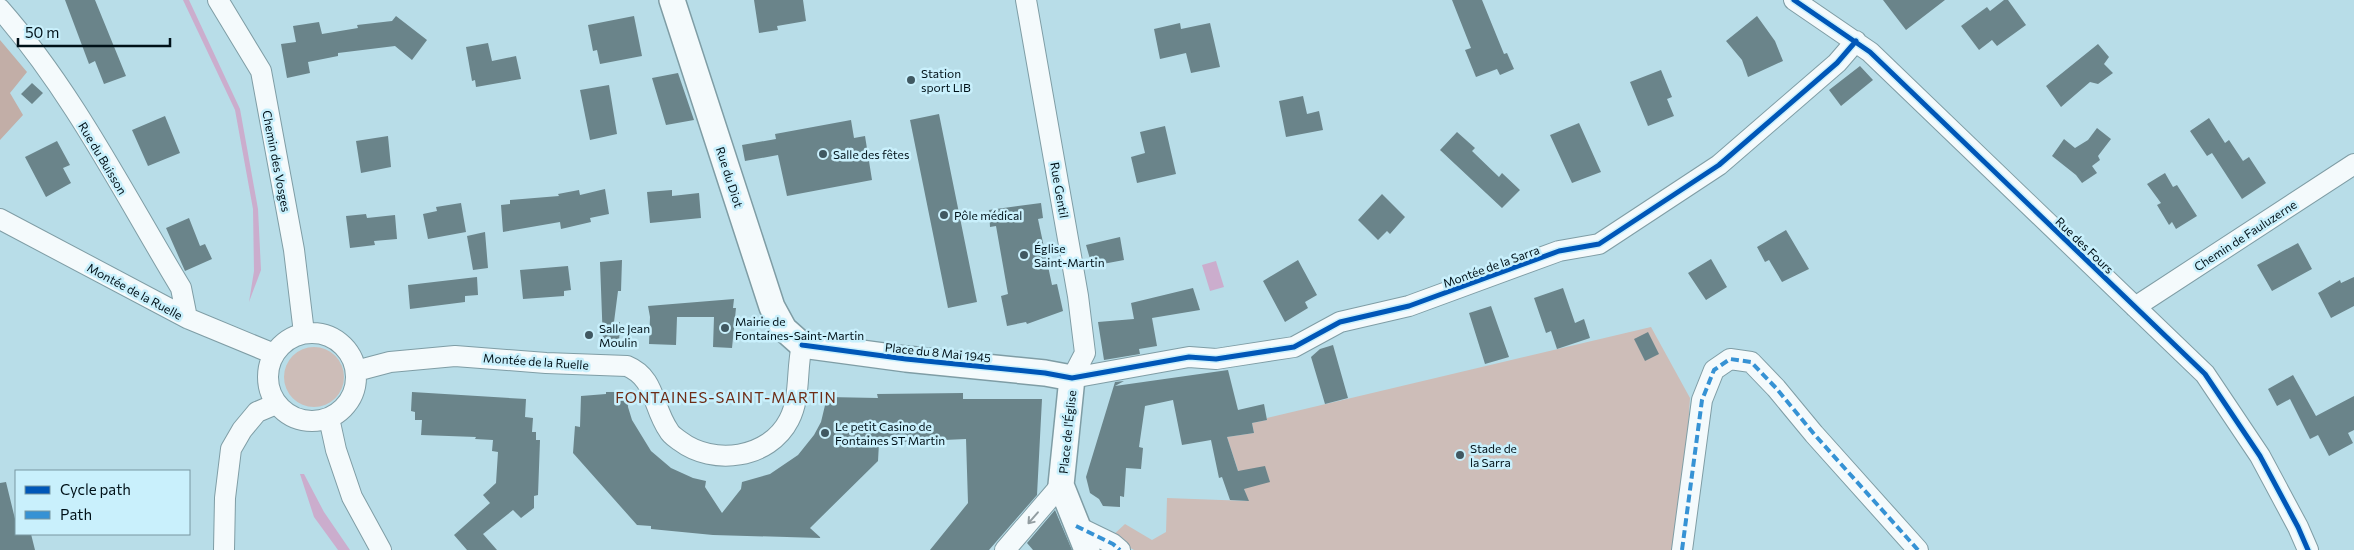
<svg xmlns="http://www.w3.org/2000/svg" width="2354" height="550" viewBox="0 0 2354 550" font-family="Commissioner,sans-serif">
	<rect width="100%" height="100%" fill="#b8dde8"/>
	<path fill="#cdbdb8" d="M 1651,327 L 1690,398 L 1684,493 L 1671,550 L 1134,550 L 1111,537 L 1125,524 L 1152,540 L 1166,532 L 1167,498 L 1248,501 L 1227,437 L 1254,433 L 1252,423 L 1267,420 L 1267,418 Z
		M284 377a30 30 0 1 1 60 0a30 30 0 1 1-60 0Z"/>
	<path fill="#c2aea7" d="M 0,40 L 27,72 L 10,93 L 23,115 L 0,140 Z"/>
	<path fill="#cbadcd" d="M 183,0 L 189,0 L 240,109 L 258,209 L 261,270 L 249,302 L 254,271 L 253,209 L 235,110 Z
		M 1216,261 L 1224,287 L 1210,291 L 1202,265 Z
		M 300,474 L 304,474 L 324,512 L 350,550 L 338,550 L 314,517 Z"/>
	<path fill="#6a848a" d="M 65,0 L 95,0 L 126,76 L 104,84 L 95,61 L 89,64 Z
		M 754,0 L 803,0 L 806,21 L 777,26 L 778,30 L 759,33 Z
		M 1452,0 L 1482,0 L 1504,54 L 1507,53 L 1514,69 L 1500,75 L 1497,69 L 1476,77 L 1465,50 L 1471,48 Z
		M 1883,0 L 1945,0 L 1906,30 Z
		M 2004,0 L 2008,0 L 2026,25 L 1997,46 L 1992,40 L 1979,50 L 1961,26 L 1987,7 L 1990,11 Z
		M 396,16 L 427,40 L 412,60 L 395,46 L 338,53 L 338,56 L 308,62 L 310,73 L 287,78 L 281,44 L 296,42 L 293,26 L 319,22 L 322,34 L 358,28 L 357,25 L 392,21 Z
		M 634,16 L 642,56 L 600,64 L 597,50 L 593,51 L 588,25 Z
		M 1757,16 L 1775,41 L 1783,61 L 1748,77 L 1742,60 L 1726,41 Z
		M 1180,23 L 1181,29 L 1210,23 L 1220,67 L 1191,73 L 1186,53 L 1160,59 L 1154,29 Z
		M 488,43 L 492,61 L 516,56 L 521,79 L 476,87 L 475,80 L 472,81 L 466,47 Z
		M 2098,44 L 2109,57 L 2104,64 L 2113,73 L 2098,84 L 2090,82 L 2061,107 L 2046,86 Z
		M 1860,66 L 1873,80 L 1841,106 L 1829,90 Z
		M 1661,70 L 1672,97 L 1667,99 L 1674,116 L 1648,126 L 1630,82 Z
		M 678,73 L 694,120 L 666,125 L 652,78 Z
		M 32,83 L 43,93 L 32,104 L 21,94 Z
		M 609,85 L 617,134 L 590,140 L 580,90 Z
		M 1303,96 L 1307,114 L 1319,111 L 1323,130 L 1286,137 L 1279,101 Z
		M 939,114 L 977,302 L 948,308 L 910,120 Z
		M 165,116 L 180,153 L 148,166 L 132,130 Z
		M 2209,118 L 2225,143 L 2229,140 L 2243,161 L 2249,157 L 2266,183 L 2242,199 L 2212,153 L 2207,156 L 2190,131 Z
		M 851,120 L 854,138 L 865,136 L 872,180 L 787,196 L 778,155 L 745,161 L 742,145 L 776,139 L 775,134 Z
		M 1579,123 L 1601,172 L 1572,183 L 1550,135 Z
		M 1165,126 L 1176,174 L 1137,183 L 1131,157 L 1145,153 L 1140,132 Z
		M 2097,128 L 2111,139 L 2098,156 L 2100,160 L 2092,166 L 2097,173 L 2082,183 L 2076,175 L 2052,156 L 2064,139 L 2075,148 L 2088,140 Z
		M 1457,132 L 1475,148 L 1472,151 L 1499,177 L 1502,173 L 1520,190 L 1502,208 L 1440,150 Z
		M 388,136 L 391,167 L 361,173 L 356,141 Z
		M 57,141 L 70,165 L 63,168 L 71,183 L 46,197 L 25,157 Z
		M 2165,173 L 2173,187 L 2177,185 L 2197,216 L 2176,229 L 2172,222 L 2169,225 L 2157,205 L 2161,203 L 2147,184 Z
		M 605,189 L 609,214 L 590,218 L 591,222 L 561,229 L 560,222 L 503,232 L 501,205 L 510,204 L 510,200 L 559,196 L 558,194 L 579,190 L 580,195 Z
		M 672,190 L 672,196 L 699,193 L 701,218 L 650,223 L 647,192 Z
		M 1382,194 L 1405,217 L 1390,234 L 1387,231 L 1378,240 L 1358,220 Z
		M 461,203 L 466,232 L 428,239 L 423,214 L 437,211 L 436,207 Z
		M 1041,203 L 1043,218 L 1038,219 L 1052,285 L 1057,284 L 1063,311 L 1027,324 L 1026,322 L 1007,326 L 1001,296 L 1008,294 L 996,226 L 990,227 L 989,210 Z
		M 366,214 L 367,218 L 395,215 L 397,239 L 374,241 L 375,245 L 350,248 L 346,216 Z
		M 189,218 L 200,246 L 205,244 L 212,259 L 185,271 L 166,228 Z
		M 1786,230 L 1809,269 L 1782,282 L 1769,260 L 1765,262 L 1757,247 Z
		M 485,232 L 488,268 L 473,270 L 467,236 Z
		M 1120,237 L 1124,260 L 1092,266 L 1086,245 Z
		M 2298,243 L 2312,269 L 2272,291 L 2257,265 Z
		M 1711,259 L 1727,287 L 1706,300 L 1688,273 Z
		M 622,260 L 621,291 L 618,291 L 614,322 L 620,322 L 619,343 L 603,343 L 600,262 Z
		M 1298,260 L 1317,295 L 1305,302 L 1308,308 L 1285,322 L 1263,281 Z
		M 568,266 L 571,290 L 564,291 L 564,296 L 523,299 L 520,270 Z
		M 477,277 L 478,295 L 465,296 L 465,302 L 410,309 L 408,285 Z
		M 2354,277 L 2354,306 L 2331,318 L 2318,293 L 2340,280 L 2341,283 Z
		M 1193,288 L 1200,310 L 1152,318 L 1157,346 L 1139,349 L 1140,354 L 1104,360 L 1098,322 L 1134,319 L 1131,303 Z
		M 1563,288 L 1575,323 L 1584,319 L 1590,338 L 1557,349 L 1551,331 L 1546,333 L 1534,298 Z
		M 734,299 L 733,308 L 736,308 L 732,348 L 713,347 L 714,317 L 677,317 L 676,345 L 649,344 L 650,317 L 648,306 Z
		M 1491,306 L 1509,357 L 1485,364 L 1469,313 Z
		M 1648,332 L 1659,354 L 1645,361 L 1634,339 Z
		M 1333,345 L 1348,398 L 1325,404 L 1311,357 L 1320,349 Z
		M 1228,370 L 1238,410 L 1264,404 L 1267,420 L 1252,423 L 1254,433 L 1227,437 L 1238,471 L 1265,466 L 1270,482 L 1244,489 L 1249,501 L 1230,500 L 1222,477 L 1219,478 L 1211,440 L 1182,445 L 1173,400 L 1145,406 L 1139,447 L 1143,448 L 1141,469 L 1126,468 L 1124,497 L 1120,496 L 1120,507 L 1103,506 L 1099,499 L 1090,493 L 1086,477 L 1115,382 L 1124,381 L 1115,386 Z
		M 2293,375 L 2316,416 L 2354,396 L 2354,430 L 2348,433 L 2353,443 L 2329,456 L 2318,435 L 2310,439 L 2290,399 L 2277,406 L 2268,389 Z
		M 412,392 L 526,399 L 525,417 L 533,418 L 532,432 L 536,432 L 536,440 L 540,440 L 538,495 L 534,496 L 534,508 L 521,518 L 513,510 L 483,534 L 497,550 L 467,550 L 454,535 L 490,503 L 483,495 L 496,483 L 498,452 L 492,451 L 493,440 L 475,439 L 476,437 L 421,435 L 422,420 L 415,420 L 415,412 L 411,411 Z
		M 606,392 L 627,392 L 628,407 L 632,420 L 651,451 L 671,468 L 693,478 L 706,481 L 705,487 L 722,513 L 741,489 L 742,482 L 770,474 L 798,455 L 814,435 L 821,422 L 827,397 L 878,398 L 877,394 L 963,393 L 963,399 L 1042,399 L 1037,495 L 989,550 L 930,550 L 968,503 L 966,439 L 879,443 L 878,461 L 810,528 L 821,538 L 713,535 L 651,529 L 651,526 L 637,525 L 573,453 L 575,426 L 580,427 L 581,396 L 606,394 Z
		M 6,482 L 16,523 L 16,534 L 31,534 L 35,550 L 0,550 L 0,483 Z
		M 1055,510 L 1072,550 L 1033,550 L 1027,543 Z"/>
	<g fill="none" stroke-linecap="round" stroke-linejoin="round">
		<defs>
			<path id="minor" d="M 218,0 L 261,71 L 294,250 L 304,333
				M 1026,0 L 1078,296 L 1085,353 L 1072,378
				M 1794,0 L 1870,52 L 2205,374 L 2260,456 L 2298,527 L 2308,550
				M 0,9 C 73,92 124,194 181,288 L 187,318
				M 0,219 L 187,318 L 274,354
				M 2135,307 L 2354,164
				M268 377a44 44 0 1 1 88 0a44 44 0 1 1-88 0Z
				M 356,371 L 390,362 L 455,356 L 546,363 L 627,366 C 656,378 652,407 669,431 C 671,435 676,438 680,441 C 713,466 769,459 789,420 C 801,397 796,370 802,345
				M 1072,378 L 1189,357 L 1216,359 L 1294,347 L 1340,322 L 1409,306 L 1559,251 L 1599,244 L 1719,165 L 1837,63 L 1856,41
				M 329,418 L 336,450 L 352,497 L 381,550
				M 1076,526 L 1113,544 L 1120,550
				M 224,550 L 225,498 L 231,449 L 242,430 L 257,412 L 276,404
				M 1005,550 L 1061,485
				M 1682,550 L 1702,400 L 1714,370 L 1730,359 L 1751,362 L 1776,388 L 1814,434 L 1918,550"/>
			<path id="tertiary" d="M 672,0 L 772,307 L 784,329 L 802,345 L 906,359 L 1045,373 L 1072,378 L 1061,485 L 1087,550"/>
		</defs>
		<use href="#minor" stroke="#7f9da5" stroke-width="22"/>
		<use href="#tertiary" stroke="#7f9da5" stroke-width="28"/>
		<use href="#minor" stroke="#f4fafc" stroke-width="20"/>
		<use href="#tertiary" stroke="#f4fafc" stroke-width="25"/>
		<path stroke="#3692d4" stroke-width="4" stroke-dasharray="8 4" stroke-linecap="butt" d="M 1076,526 L 1113,544 L 1120,550
			M 1682,550 L 1702,400 L 1714,370 L 1730,359 L 1751,362 L 1776,388 L 1814,434 L 1918,550"/>
		<defs>
			<path id="cycleway" d="M 1794,0 L 1870,52 L 2205,374 L 2260,456 L 2298,527 L 2308,550
				M 802,345 L 906,359 L 1045,373 L 1072,378 L 1189,357 L 1216,359 L 1294,347 L 1340,322 L 1409,306 L 1559,251 L 1599,244 L 1719,165 L 1837,63 L 1856,41"/>
		</defs>
		<use href="#cycleway" stroke="#c9f0fc" stroke-width="8"/>
		<use href="#cycleway" stroke="#0057b8" stroke-width="5"/>
	</g>
	<defs><path id="oneway-shaft" d="M-6 0H5M1.5-3L5.5 0L1.5 3" fill="none" stroke-width="1.6" stroke-linecap="round" stroke-linejoin="round" transform="scale(1.25)"/></defs>
	<use stroke="#929da1" href="#oneway-shaft" transform="translate(1033 518) rotate(131)"/>
	<g fill="#405861" stroke="#c9f0fc" stroke-width="2">
		<circle cx="911" cy="80" r="5"/>
		<circle cx="823" cy="154" r="5"/>
		<circle cx="944" cy="215" r="5"/>
		<circle cx="1024" cy="255" r="5"/>
		<circle cx="725" cy="328" r="5"/>
		<circle cx="589" cy="335" r="5"/>
		<circle cx="825" cy="433" r="5"/>
		<circle cx="1460" cy="455" r="5"/>
	</g>
	<g text-anchor="middle" dominant-baseline="central" stroke-width="5" stroke-linejoin="round" paint-order="stroke">
		<g font-size="12" fill="#001118" stroke="#c9f0fc" text-anchor="start">
			<text x="921" y="73">Station<tspan x="921" dy="14">sport LIB</tspan></text>
			<text x="833" y="154">Salle des fêtes</text>
			<text x="954" y="215">Pôle médical</text>
			<text x="1034" y="248">Église<tspan x="1034" dy="14">Saint-Martin</tspan></text>
			<text x="735" y="321">Mairie de<tspan x="735" dy="14">Fontaines-Saint-Martin</tspan></text>
			<text x="599" y="328">Salle Jean<tspan x="599" dy="14">Moulin</tspan></text>
			<text x="835" y="426">Le petit Casino de<tspan x="835" dy="14">Fontaines ST Martin</tspan></text>
			<text x="1470" y="448">Stade de<tspan x="1470" dy="14">la Sarra</tspan></text>
		</g>
		<g font-size="12" fill="#001118" stroke="#c9f0fc">
			<text transform="translate(103 158) rotate(59)">Rue du Buisson</text>
			<text transform="translate(277 161) rotate(79)">Chemin des Vosges</text>
			<text transform="translate(730 177) rotate(72)">Rue du Diot</text>
			<text transform="translate(1060 190) rotate(80)">Rue Gentil</text>
			<text transform="translate(2245 235) rotate(-33)">Chemin de Fauluzerne</text>
			<text transform="translate(2085 245) rotate(44)">Rue des Fours</text>
			<text transform="translate(1491 266) rotate(-20)">Montée de la Sarra</text>
			<text transform="translate(135 291) rotate(28)">Montée de la Ruelle</text>
			<text transform="translate(938 352) rotate(6)">Place du 8 Mai 1945</text>
			<text transform="translate(536 361) rotate(4)">Montée de la Ruelle</text>
			<text transform="translate(1067 432) rotate(-84)">Place de l'Église</text>
		</g>
		<g font-size="15" letter-spacing="1" fill="#6e2c16" stroke="#c9f0fc">
			<text x="726" y="397">FONTAINES-SAINT-MARTIN</text>
		</g>
	</g>
	<rect x="15" y="470" width="175" height="65" fill="#c9f0fc" stroke="#7997a1"/>
	<rect x="25" y="486" width="25" height="8" fill="#0057b8" stroke="#7997a1"/>
	<text x="60" y="495" font-size="15" fill="#001118">Cycle path</text>
	<rect x="25" y="511" width="25" height="8" fill="#3692d4" stroke="#7997a1"/>
	<text x="60" y="520" font-size="15" fill="#001118">Path</text>
	<path d="M18 38v8h152v-8" fill="none" stroke="#001118" stroke-width="2.5"/>
	<text x="25" y="38" font-size="15" fill="#001118" stroke="#c9f0fc" stroke-width="4" paint-order="stroke">50 m</text>
</svg>
